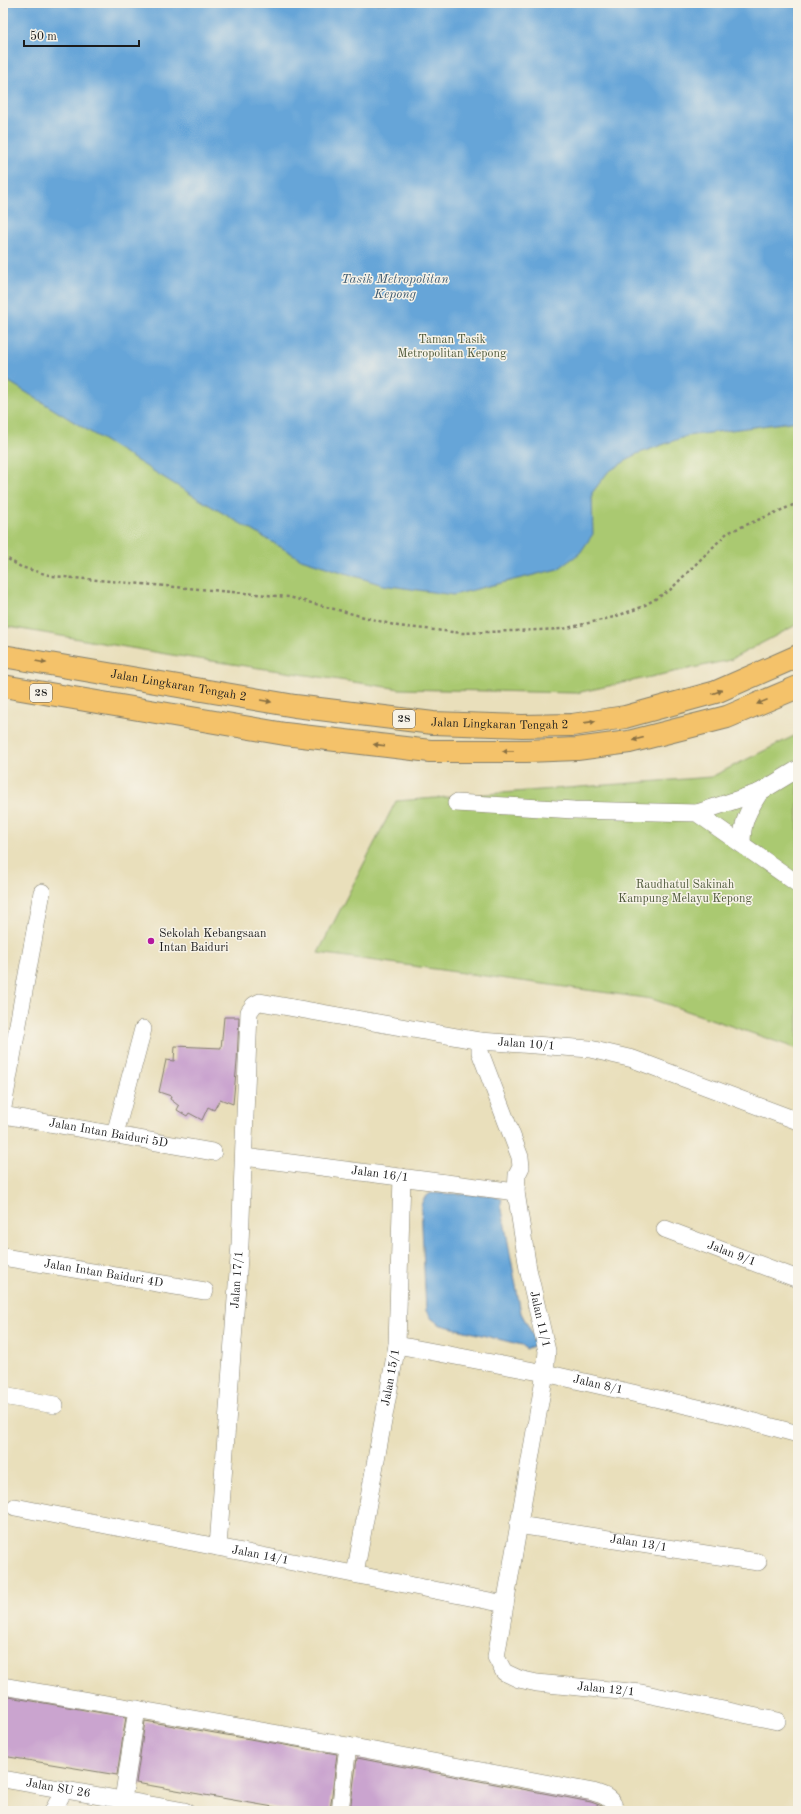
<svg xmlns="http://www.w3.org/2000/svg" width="801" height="1814" viewBox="0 0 801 1814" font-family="'Old Standard TT',serif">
	<rect width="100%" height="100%" fill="#f7f3e8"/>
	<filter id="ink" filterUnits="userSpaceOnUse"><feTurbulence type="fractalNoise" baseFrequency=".025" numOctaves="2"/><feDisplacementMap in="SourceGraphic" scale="8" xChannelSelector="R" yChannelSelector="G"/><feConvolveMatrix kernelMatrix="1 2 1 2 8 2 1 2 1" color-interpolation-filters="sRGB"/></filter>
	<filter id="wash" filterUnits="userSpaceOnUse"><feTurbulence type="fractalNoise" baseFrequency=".012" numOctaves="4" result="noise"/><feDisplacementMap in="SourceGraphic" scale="16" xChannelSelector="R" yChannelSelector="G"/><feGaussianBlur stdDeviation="0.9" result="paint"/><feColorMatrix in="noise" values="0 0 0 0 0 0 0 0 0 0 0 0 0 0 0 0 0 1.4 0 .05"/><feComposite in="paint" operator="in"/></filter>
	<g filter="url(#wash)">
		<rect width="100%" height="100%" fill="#e9dfbb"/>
		<path fill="#aac971" stroke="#637246" d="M 3,3 L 798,3 L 798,624 L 730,660 L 576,693 L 400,689 L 172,655 L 3,626 Z
			M 798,734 L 798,1049 L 652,999 L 318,953 L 396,801 L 711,777 Z"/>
		<path fill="#66a5d8" stroke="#41607a" d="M 3,3 L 798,3 L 798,421 L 687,436 L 637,454 L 608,472 L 592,493 L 593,534 L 580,553 L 558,569 L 453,595 L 383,585 L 301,559 L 192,495 L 3,378 Z
			M 431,1193 L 490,1195 L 502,1199 L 501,1204 L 521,1313 L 538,1344 L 526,1349 L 522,1345 L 441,1325 L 432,1319 L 426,1311 L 421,1205 L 424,1198 Z"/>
		<g id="blocks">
			<path fill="#caa4cf" d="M 224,1017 L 239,1017 L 237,1062 L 233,1104 L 220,1099 L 214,1110 L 208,1107 L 202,1120 L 189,1113 L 187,1116 L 177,1110 L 179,1106 L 170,1099 L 171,1096 L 159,1092 L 166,1060 L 174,1061 L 175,1046 L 221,1048 Z
				M 3,1696 L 126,1717 L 117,1775 L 3,1756 Z
				M 145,1721 L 337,1754 L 330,1811 L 296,1811 L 136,1783 Z
				M 357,1758 L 591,1802 L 602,1806 L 603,1811 L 350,1811 Z"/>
		</g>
	</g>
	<g filter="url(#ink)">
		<use href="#blocks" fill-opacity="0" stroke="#827e6c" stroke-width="1"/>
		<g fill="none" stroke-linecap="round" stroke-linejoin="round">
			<defs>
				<g id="minor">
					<path d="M 456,803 L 574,810 L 697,813 L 798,884"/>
					<path d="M 697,813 L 760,792 L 798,769"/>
					<path d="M 742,844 C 742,821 748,811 760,792"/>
					<path id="s1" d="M 480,1041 L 480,1052 L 520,1157 L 521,1167 L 517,1175 L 516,1192 L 528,1269 L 547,1351 L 545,1373 L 496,1657 L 504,1672 L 519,1679 L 537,1683 L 641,1693 L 777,1721"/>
					<path d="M 3,1107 L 42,892"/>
					<path id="s2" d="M 3,1115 L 213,1152"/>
					<path d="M 115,1134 L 143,1029"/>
					<path id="s3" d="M 244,1157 L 516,1192"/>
					<path id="s4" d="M 665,1229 L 798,1279"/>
					<path id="s5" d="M 3,1257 L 205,1291"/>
					<path id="s6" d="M 397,1345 L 545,1373 L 729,1415 L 798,1434"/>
					<path d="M 3,1396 L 55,1405"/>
					<path id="s7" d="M 15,1507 L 505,1604"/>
					<path id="s8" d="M 518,1525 L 758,1562"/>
					<path id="s9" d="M 218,1547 L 240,1244 L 249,1012 L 254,1005 L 260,1002 L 480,1041 L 590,1049 L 633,1059 L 798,1121"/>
					<path id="s10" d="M 355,1574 L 397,1345 L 402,1177"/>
					<path d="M 3,1686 L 348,1746 L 593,1792 C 604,1795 614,1799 615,1811"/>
					<path id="s11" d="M 3,1779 L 185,1811"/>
					<path d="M 123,1800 L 137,1709"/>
					<path d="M 53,1811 L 64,1790"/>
					<path d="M 340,1811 L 348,1746"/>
				</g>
				<g id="highway">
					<path id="s12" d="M 3,656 L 295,706 L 433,723 L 522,726 L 572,725 L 625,717 L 716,692 L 798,656"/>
					<path d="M 3,686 L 285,734 L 430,751 L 526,751 L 577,749 L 629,742 L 727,717 L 798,687"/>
				</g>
			</defs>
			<use href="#minor" stroke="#827e6c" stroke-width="18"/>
			<use href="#highway" stroke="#827e6c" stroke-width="24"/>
			<path stroke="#827e6c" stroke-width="2.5" stroke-dasharray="3 3" stroke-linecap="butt" d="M 3,556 L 21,567 L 52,576 L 289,597 L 398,626 L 462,633 L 563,629 L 614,617 L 642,607 L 670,590 L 727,533 L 798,503"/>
			<use href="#minor" stroke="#fff" stroke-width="17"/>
			<use href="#highway" stroke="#f4c26a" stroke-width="22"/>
		</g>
		<defs><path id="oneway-solid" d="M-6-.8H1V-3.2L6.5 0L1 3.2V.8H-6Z"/></defs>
		<g fill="#886f43">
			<use href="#oneway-solid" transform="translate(41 662) rotate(10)"/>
			<use href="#oneway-solid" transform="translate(717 692) rotate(-20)"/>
			<use href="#oneway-solid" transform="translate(266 701) rotate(10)"/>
			<use href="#oneway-solid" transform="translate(762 702) rotate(158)"/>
			<use href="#oneway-solid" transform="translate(590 722) rotate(-8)"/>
			<use href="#oneway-solid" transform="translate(638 739) rotate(165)"/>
			<use href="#oneway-solid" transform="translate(379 745) rotate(-173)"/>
			<use href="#oneway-solid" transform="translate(508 751) rotate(-180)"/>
		</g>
	</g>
	<circle fill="#b5179e" stroke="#f7f3e8" stroke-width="1.5" cx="151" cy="941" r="4"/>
	<g text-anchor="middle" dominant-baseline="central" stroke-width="3" stroke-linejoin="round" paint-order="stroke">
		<g fill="#f7f3e8" stroke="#5e5c59" stroke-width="1">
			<rect x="30" y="684" width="22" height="18" rx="3"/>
			<rect x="393" y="710" width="22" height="18" rx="3"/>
		</g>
		<g font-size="11" font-weight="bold" fill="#1c1c1c">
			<text x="41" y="693">28</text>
			<text x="404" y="719">28</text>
		</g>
		<g font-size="12" fill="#4e593a" stroke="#f7f3e8">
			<text x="452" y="340">Taman Tasik<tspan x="452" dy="14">Metropolitan Kepong</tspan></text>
			<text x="685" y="885">Raudhatul Sakinah<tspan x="685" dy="14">Kampung Melayu Kepong</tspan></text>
		</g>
		<g font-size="12" fill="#1c1c1c" stroke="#f7f3e8">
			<text stroke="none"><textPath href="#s12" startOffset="178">Jalan Lingkaran Tengah 2</textPath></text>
			<text stroke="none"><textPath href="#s12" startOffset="502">Jalan Lingkaran Tengah 2</textPath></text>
			<text stroke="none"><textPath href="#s9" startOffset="821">Jalan 10/1</textPath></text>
			<text stroke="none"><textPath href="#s2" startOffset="107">Jalan Intan Baiduri 5D</textPath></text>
			<text stroke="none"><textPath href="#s3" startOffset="137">Jalan 16/1</textPath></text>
			<text stroke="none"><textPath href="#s4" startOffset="71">Jalan 9/1</textPath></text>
			<text stroke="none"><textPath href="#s5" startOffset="102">Jalan Intan Baiduri 4D</textPath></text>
			<text stroke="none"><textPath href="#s9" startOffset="268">Jalan 17/1</textPath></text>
			<text stroke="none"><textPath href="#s1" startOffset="289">Jalan 11/1</textPath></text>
			<text stroke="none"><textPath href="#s10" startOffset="200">Jalan 15/1</textPath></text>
			<text stroke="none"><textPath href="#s6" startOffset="205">Jalan 8/1</textPath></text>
			<text stroke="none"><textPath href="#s8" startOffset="122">Jalan 13/1</textPath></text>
			<text stroke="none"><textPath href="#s7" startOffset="250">Jalan 14/1</textPath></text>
			<text stroke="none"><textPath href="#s1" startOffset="753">Jalan 12/1</textPath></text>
			<text stroke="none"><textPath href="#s11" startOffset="56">Jalan SU 26</textPath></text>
		</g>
		<g font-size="12" fill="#1c1c1c" stroke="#f7f3e8" text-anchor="start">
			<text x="159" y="934">Sekolah Kebangsaan<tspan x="159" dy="14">Intan Baiduri</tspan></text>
		</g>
		<g font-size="13" font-style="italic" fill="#3d5a71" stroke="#f7f3e8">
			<text x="395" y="279">Tasik Metropolitan<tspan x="395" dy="15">Kepong</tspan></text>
		</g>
	</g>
	<rect width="801" height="1814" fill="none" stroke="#f7f3e8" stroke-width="16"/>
	<path d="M24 40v6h115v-6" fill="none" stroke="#1c1c1c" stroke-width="2"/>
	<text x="30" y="40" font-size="12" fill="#1c1c1c" stroke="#f7f3e8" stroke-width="3" paint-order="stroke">50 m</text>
</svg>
